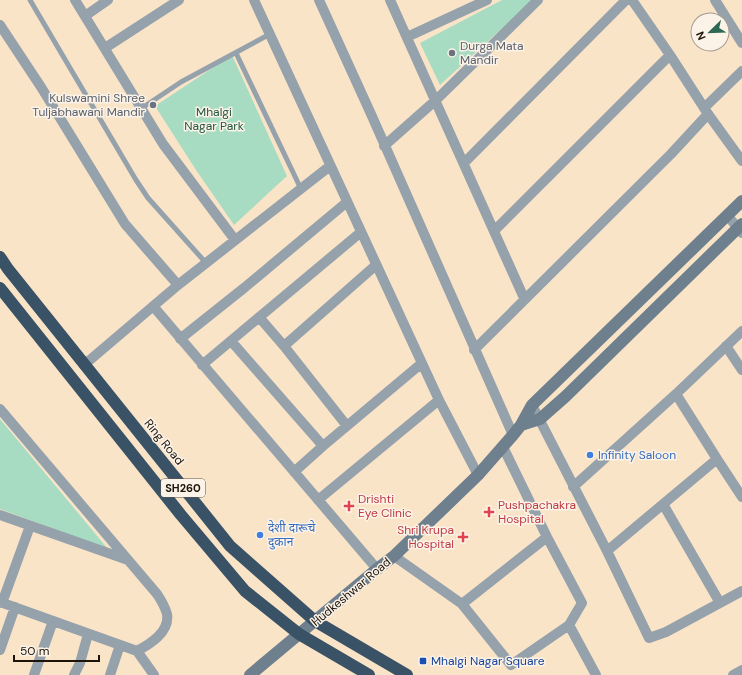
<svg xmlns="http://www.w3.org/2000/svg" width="742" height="675" viewBox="0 0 742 675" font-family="'DM Sans','Noto Sans Devanagari',sans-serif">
	<rect width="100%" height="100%" fill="#fae4c8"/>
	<path fill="#a8dcc2" d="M 502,0 L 533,0 L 440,85 L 420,43 Z
		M 232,55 L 287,176 L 234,225 L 196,170 L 155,106 Z
		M 0,419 L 108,549 L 0,509 Z"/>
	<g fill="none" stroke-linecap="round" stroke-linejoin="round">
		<path stroke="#95a1ab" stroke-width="5" d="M 30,0 L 136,180 L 148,198 L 206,263
			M 236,53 L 301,189
			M 142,108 L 181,82 L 270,34"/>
		<path stroke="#95a1ab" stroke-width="10" d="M 75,0 L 163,144 L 235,240
			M 254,0 L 439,400 L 478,475
			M 319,0 L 371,114 L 513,435
			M 390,0 L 524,298
			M 632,0 L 670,55 L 708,114 L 742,161
			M 715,0 L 742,43
			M 85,16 L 108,0
			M 0,25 L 41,87 L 125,224 L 178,285
			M 407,37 L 487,0
			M 105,48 L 179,0
			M 704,108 L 742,71
			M 384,146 L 436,100 L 538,0
			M 464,163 L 626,0
			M 727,215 L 742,233
			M 494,231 L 670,55
			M 153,306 L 377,569
			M 259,317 L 284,346 L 347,426
			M 180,339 L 244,288 L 347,202
			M 231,341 L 323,446 L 294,472
			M 284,346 L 376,265
			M 726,346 L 742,370
			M 474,350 L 671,154 L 708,114
			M 84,365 L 178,285 L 330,166
			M 202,365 L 361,232
			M 532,405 L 607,551 L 649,638 L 666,632 L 742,591
			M 0,409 L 157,594 C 161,600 165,607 167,614 C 170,632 150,644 137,651
			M 323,446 L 422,363
			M 503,447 L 547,537 L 582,603 L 569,625 L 596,675
			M 717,459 L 742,497
			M 573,487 L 676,394
			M 318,500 L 439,400
			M 663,504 L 720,603
			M 0,515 L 128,560
			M 607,551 L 717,459 L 676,394 L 742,331
			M 394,556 L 462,604 L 547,537
			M 0,602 L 137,651 L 154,675
			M 2,603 L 30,526
			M 462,604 L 511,665 L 569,625
			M 0,650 L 15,607
			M 34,675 L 53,621
			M 74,675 L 80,663 L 88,634
			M 110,675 L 120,645
			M 733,675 L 742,670"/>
		<path stroke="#6e7f8d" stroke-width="12" d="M 521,425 L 540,419 L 566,396 L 742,224
			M 250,675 L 377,569 L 394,556 L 478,475 L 513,435 L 521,425 L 532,405 L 742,201"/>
		<path stroke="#3a5266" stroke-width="12" d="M 0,257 L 8,269 L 230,546 L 315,621 L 407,675
			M 0,288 L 181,515 L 245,591 L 299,634 L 369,675"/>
	</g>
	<g fill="#6b7280" stroke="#fcf3e8" stroke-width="1.5">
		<circle cx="452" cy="53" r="4"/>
		<circle cx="153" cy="105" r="4"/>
	</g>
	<g fill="#3f7fe0" stroke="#fcf3e8" stroke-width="1.5">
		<circle cx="590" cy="455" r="4"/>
		<circle cx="260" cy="535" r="4"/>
	</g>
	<g fill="#e0444e" stroke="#fcf3e8" stroke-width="1.5">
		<path d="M347 500h4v4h4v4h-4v4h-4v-4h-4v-4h4z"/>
		<path d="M487 506h4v4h4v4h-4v4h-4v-4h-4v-4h4z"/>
		<path d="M461 531h4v4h4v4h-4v4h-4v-4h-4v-4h4z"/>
	</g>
	<rect fill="#1a4fb4" stroke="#fcf3e8" stroke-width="1.5" x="419" y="657" width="8" height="8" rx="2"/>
	<g text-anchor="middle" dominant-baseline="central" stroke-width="3" stroke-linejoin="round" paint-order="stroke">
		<rect fill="#fcf3e8" stroke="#5f574d" stroke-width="1" x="161" y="479" width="44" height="18" rx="3"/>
		<g font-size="11" font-weight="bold" fill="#1c140a">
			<text x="183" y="488">SH260</text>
		</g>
		<g font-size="12" fill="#5b616d" stroke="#fcf3e8" text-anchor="start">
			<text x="460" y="46">Durga Mata<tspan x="460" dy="14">Mandir</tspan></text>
			<text x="145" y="98" text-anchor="end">Kulswamini Shree<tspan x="145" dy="14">Tuljabhawani Mandir</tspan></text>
		</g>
		<g font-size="12" fill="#225741" stroke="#fcf3e8">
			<text x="214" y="112">Mhalgi<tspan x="214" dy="14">Nagar Park</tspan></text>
		</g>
		<g font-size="12" fill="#1c140a" stroke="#fcf3e8">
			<text transform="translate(164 442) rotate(51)">Ring Road</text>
			<text transform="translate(351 592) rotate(-40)">Hudkeshwar Road</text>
		</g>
		<g font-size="12" fill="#366cbe" stroke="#fcf3e8" text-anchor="start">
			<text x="598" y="455">Infinity Saloon</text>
			<text x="268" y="528">देशी दारूचे<tspan x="268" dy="14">दुकान</tspan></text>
		</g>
		<g font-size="12" fill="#be3a42" stroke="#fcf3e8" text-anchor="start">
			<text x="358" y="499">Drishti<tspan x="358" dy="14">Eye Clinic</tspan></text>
			<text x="498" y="505">Pushpachakra<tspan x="498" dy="14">Hospital</tspan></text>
			<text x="454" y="530" text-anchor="end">Shri Krupa<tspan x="454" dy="14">Hospital</tspan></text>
		</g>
		<g font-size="12" fill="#164399" stroke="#fcf3e8" text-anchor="start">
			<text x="431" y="661">Mhalgi Nagar Square</text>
		</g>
	</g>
	<g transform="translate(710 32) rotate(247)"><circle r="19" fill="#fcf3e8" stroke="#a29a8f"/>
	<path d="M0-3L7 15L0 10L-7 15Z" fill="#2c6853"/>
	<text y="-6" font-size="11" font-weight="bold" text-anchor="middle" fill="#1c140a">N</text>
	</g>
	<path d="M14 655v6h85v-6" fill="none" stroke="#1c140a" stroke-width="2"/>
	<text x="20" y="655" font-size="12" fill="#1c140a" stroke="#fcf3e8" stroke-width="3" paint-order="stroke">50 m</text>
</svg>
